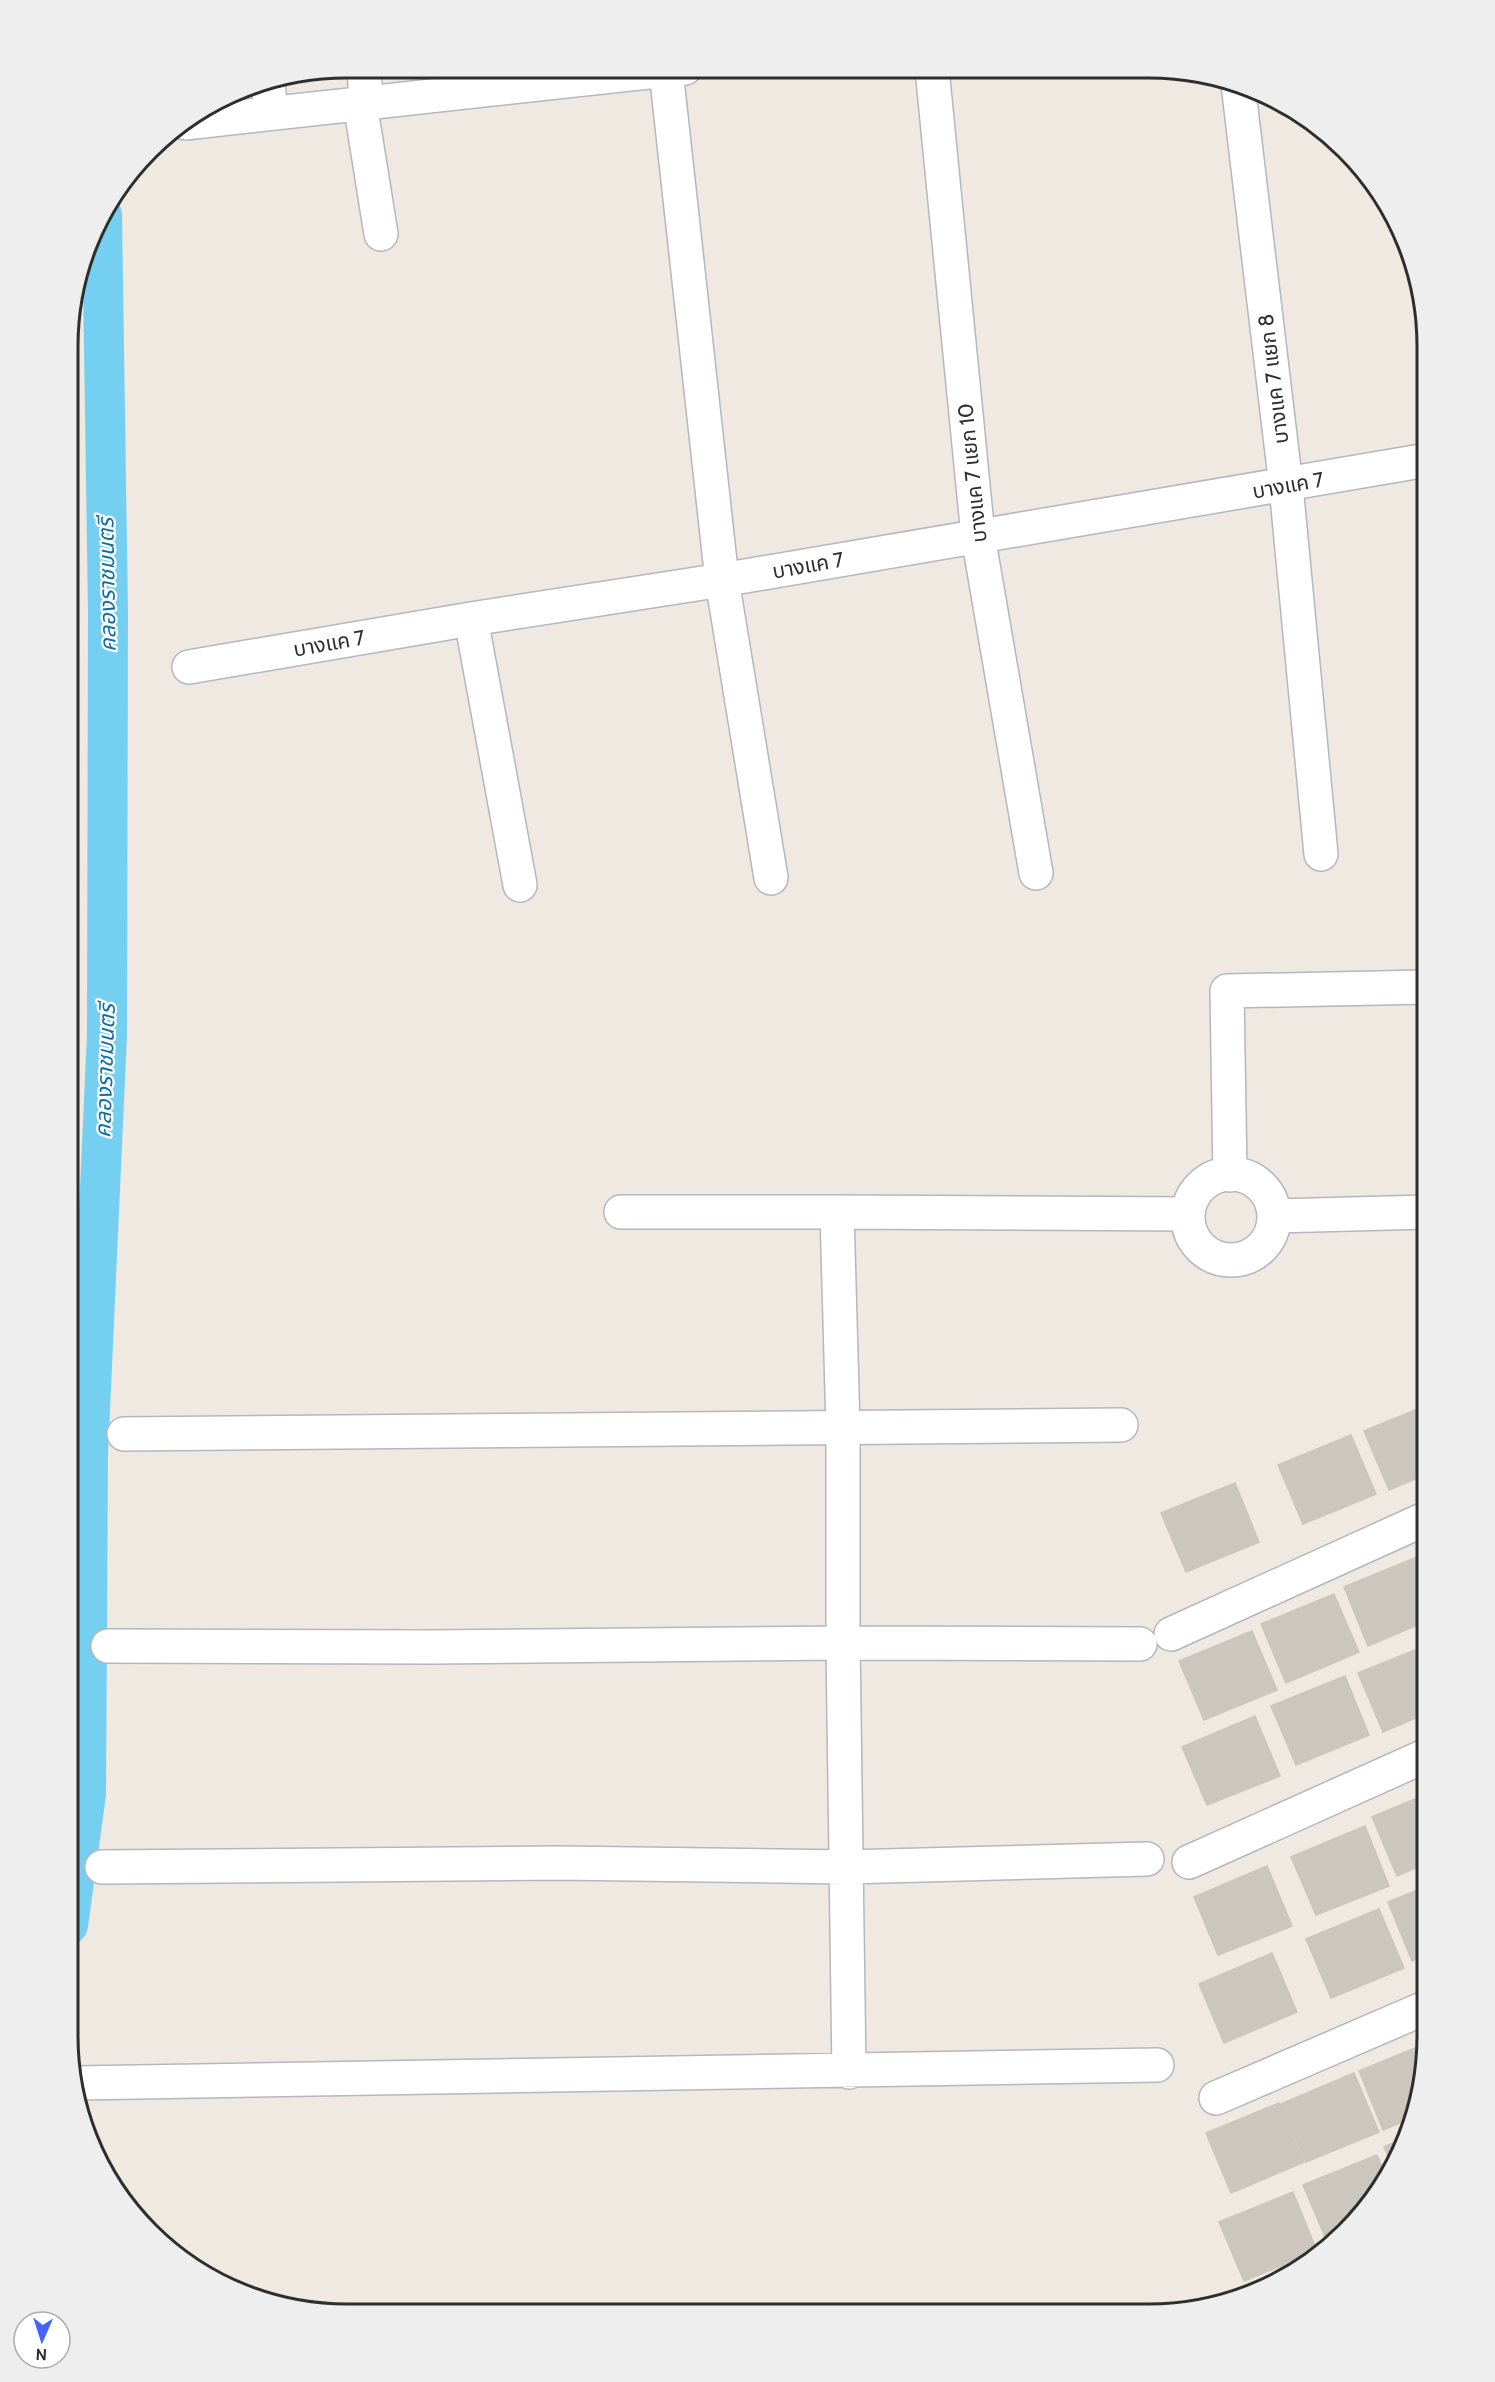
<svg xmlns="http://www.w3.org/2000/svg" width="1495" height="2382" viewBox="0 0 1495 2382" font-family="Cabin,'Noto Sans Thai',sans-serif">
	<rect width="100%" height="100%" fill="#efe9e1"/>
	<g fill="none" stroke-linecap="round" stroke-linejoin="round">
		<path stroke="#75cff0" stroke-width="40" d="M 68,1925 L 86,1794 L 88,1454 L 107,1034 L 108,613 L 102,215"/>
	</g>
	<path fill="#cbc7bf" stroke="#cbc5ba" stroke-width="1.5" d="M 1427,1405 L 1427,1474 L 1389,1490 L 1364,1431 Z
		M 1351,1435 L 1376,1494 L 1303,1524 L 1278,1465 Z
		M 1235,1483 L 1259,1542 L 1186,1572 L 1161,1513 Z
		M 1417,1557 L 1427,1582 L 1427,1621 L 1368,1646 L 1344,1587 Z
		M 1334,1594 L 1359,1652 L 1286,1683 L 1261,1624 Z
		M 1252,1631 L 1277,1690 L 1204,1720 L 1179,1661 Z
		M 1427,1645 L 1427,1713 L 1383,1732 L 1358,1673 Z
		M 1345,1676 L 1369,1735 L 1296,1765 L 1271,1706 Z
		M 1255,1716 L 1280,1776 L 1207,1805 L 1182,1747 Z
		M 1427,1794 L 1427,1863 L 1397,1876 L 1372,1817 Z
		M 1365,1826 L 1389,1886 L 1316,1915 L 1291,1857 Z
		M 1267,1866 L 1292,1926 L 1218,1955 L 1194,1897 Z
		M 1427,1886 L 1427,1955 L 1412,1961 L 1388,1902 Z
		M 1379,1909 L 1404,1968 L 1331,1998 L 1306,1939 Z
		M 1272,1953 L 1297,2012 L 1224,2043 L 1199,1984 Z
		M 1427,2043 L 1427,2055 L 1414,2117 L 1383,2130 L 1359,2071 Z
		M 1354,2073 L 1379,2132 L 1306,2162 L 1281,2104 Z
		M 1279,2103 L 1304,2162 L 1231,2193 L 1206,2133 Z
		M 1407,2137 L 1392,2165 L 1384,2147 Z
		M 1377,2155 L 1386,2176 L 1370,2205 L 1334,2242 L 1328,2244 L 1303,2185 Z
		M 1293,2192 L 1317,2251 L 1244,2281 L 1219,2222 Z"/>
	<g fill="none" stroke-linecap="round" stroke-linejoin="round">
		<defs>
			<path id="minor" d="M 364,68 L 366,102
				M 932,69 L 978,536 L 1036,873
				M 666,71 L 722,580 L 771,878
				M 268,83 L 271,113
				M 1238,84 L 1286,486 L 1321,854
				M 360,103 L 381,234
				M 185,123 L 685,68
				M 471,619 L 520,885
				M 189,667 L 471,619 L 722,580 L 1427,460
				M1188 1217a43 43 0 1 1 86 0a43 43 0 1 1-86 0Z
				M 1230,1175 L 1227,991 L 1427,987
				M 621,1212 L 837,1212
				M 1275,1216 L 1427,1212
				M 124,1434 L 1121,1425
				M 1171,1634 L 1427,1518
				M 1140,1644 L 843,1643 L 843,1428 L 837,1212 L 1188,1214
				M 108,1646 L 433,1647 L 843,1643 L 849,2072
				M 1189,1862 L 1427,1755
				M 102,1867 L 558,1863 L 846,1867 L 1147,1859
				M 77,2083 L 1157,2065
				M 1216,2098 L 1427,2007"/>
		</defs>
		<use href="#minor" stroke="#b4b7c1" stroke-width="36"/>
		<use href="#minor" stroke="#fff" stroke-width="33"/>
	</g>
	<g text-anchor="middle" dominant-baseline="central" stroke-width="4.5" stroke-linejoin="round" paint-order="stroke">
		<g font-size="21" fill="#2e2e2e" stroke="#fff">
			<text transform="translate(1273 379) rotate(-97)">บางแค 7 แยก 8</text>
			<text transform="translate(972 473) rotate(-96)">บางแค 7 แยก 10</text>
			<text transform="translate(1288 485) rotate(-10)">บางแค 7</text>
			<text transform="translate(808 565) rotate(-10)">บางแค 7</text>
			<text transform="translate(329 643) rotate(-10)">บางแค 7</text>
		</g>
		<g font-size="22" font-style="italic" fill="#0d6fa3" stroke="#fff">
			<text transform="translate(107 585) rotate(-91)">คลองราชมนตรี</text>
			<text transform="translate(105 1071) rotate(-88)">คลองราชมนตรี</text>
		</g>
	</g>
	<path d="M0 0H1495V2382H0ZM346 78H1149A268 268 0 0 1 1417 346V2036A268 268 0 0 1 1149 2304H346A268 268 0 0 1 78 2036V346A268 268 0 0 1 346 78Z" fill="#eee" fill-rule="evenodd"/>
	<path fill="none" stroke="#2e2e2e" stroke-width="3" d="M346 78H1149A268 268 0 0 1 1417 346V2036A268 268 0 0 1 1149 2304H346A268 268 0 0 1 78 2036V346A268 268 0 0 1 346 78Z"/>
	<g transform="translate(42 2340) rotate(183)"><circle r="28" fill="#ffffff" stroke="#ababab" stroke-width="1.5"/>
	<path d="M0-4.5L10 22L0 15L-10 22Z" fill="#4264fb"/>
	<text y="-9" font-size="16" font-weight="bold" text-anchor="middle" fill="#2e2e2e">N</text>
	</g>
</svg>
